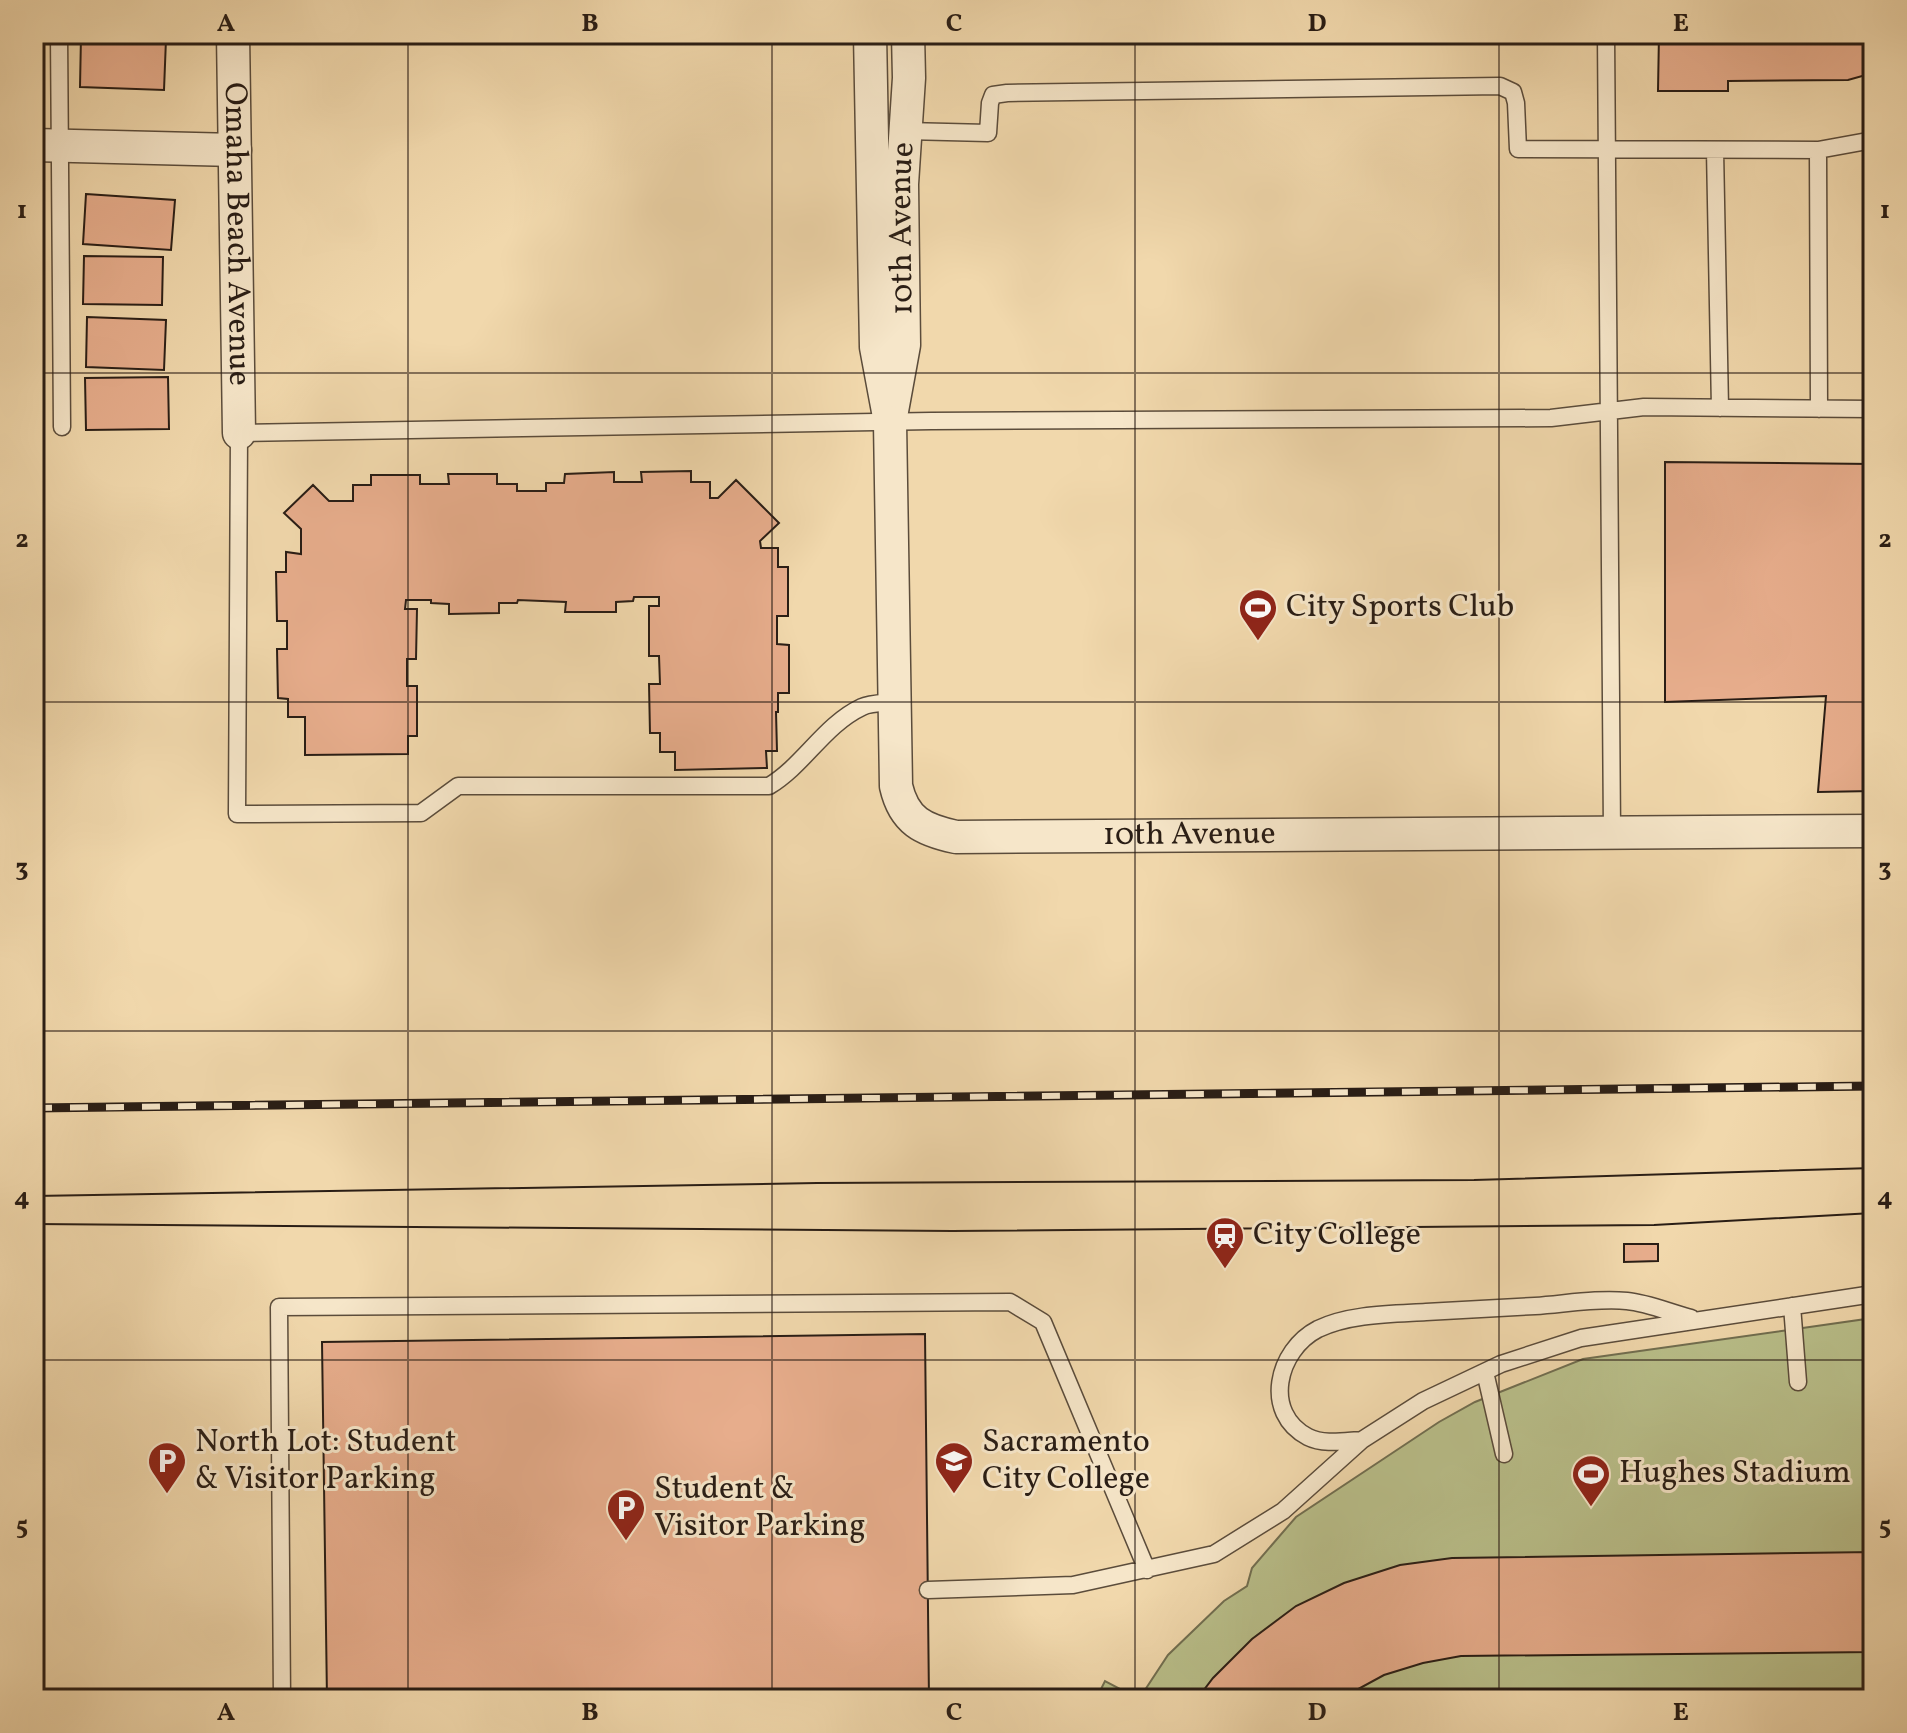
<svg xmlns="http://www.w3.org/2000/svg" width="1907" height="1733" viewBox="0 0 1907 1733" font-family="Vollkorn,serif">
	<rect width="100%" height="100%" fill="#f1d8ac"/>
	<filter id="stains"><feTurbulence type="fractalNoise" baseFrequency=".0025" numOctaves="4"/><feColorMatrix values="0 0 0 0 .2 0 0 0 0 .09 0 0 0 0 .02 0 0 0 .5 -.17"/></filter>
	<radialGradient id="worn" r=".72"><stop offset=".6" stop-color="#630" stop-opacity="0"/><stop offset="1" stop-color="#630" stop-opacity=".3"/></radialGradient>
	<path fill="#b9bf8a" stroke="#716e50" stroke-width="2" d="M 1873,1318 L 1873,1699 L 1096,1699 L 1105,1681 L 1139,1699 L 1168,1655 L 1224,1601 L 1247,1586 L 1252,1568 L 1296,1517 L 1439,1422 L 1475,1402 L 1583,1359 Z"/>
	<path fill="#e7ad8c" stroke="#291d15" stroke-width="2" d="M 1659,34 L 1873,34 L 1873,73 L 1848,80 L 1728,81 L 1728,91 L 1658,91 Z
		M 81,36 L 166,39 L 164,90 L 80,87 Z
		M 86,194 L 175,200 L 171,250 L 83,244 Z
		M 84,256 L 163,257 L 162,305 L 83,304 Z
		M 87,317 L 166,320 L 164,370 L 86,367 Z
		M 168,377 L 169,429 L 86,430 L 85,378 Z
		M 34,380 L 41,380 L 40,432 L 34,432 Z
		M 1665,462 L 1873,464 L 1873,791 L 1818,792 L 1826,696 L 1665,702 Z
		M 691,471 L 691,482 L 710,482 L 710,498 L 718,498 L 736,480 L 779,523 L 760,541 L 761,548 L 778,548 L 778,567 L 788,567 L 788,616 L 777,616 L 777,644 L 789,645 L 789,693 L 778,693 L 778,712 L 776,712 L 777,751 L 766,751 L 767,768 L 675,770 L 675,752 L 660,752 L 660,733 L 650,733 L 649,684 L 660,684 L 659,656 L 649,656 L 649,606 L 659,606 L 659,597 L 634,597 L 633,601 L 616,602 L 616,612 L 565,612 L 566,602 L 518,600 L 517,603 L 499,603 L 499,613 L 449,614 L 449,604 L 431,603 L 431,600 L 406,600 L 405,609 L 417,609 L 416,659 L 407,659 L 407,686 L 417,686 L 417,736 L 408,736 L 408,754 L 305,755 L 305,717 L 288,717 L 288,699 L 278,698 L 277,649 L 287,649 L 287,621 L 277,621 L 276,572 L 286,572 L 286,552 L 301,554 L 301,529 L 284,513 L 313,485 L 329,501 L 353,501 L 353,485 L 371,485 L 371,475 L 420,475 L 420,484 L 449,484 L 448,474 L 497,474 L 497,484 L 517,484 L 517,491 L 546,491 L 546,483 L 564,483 L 565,474 L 614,472 L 614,482 L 642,482 L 641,472 Z
		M 1624,1244 L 1658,1244 L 1658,1261 L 1624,1262 Z
		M 925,1334 L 929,1699 L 327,1699 L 322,1342 Z
		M 1873,1552 L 1873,1652 L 1461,1656 L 1423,1663 L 1384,1675 L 1340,1699 L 1197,1699 L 1213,1678 L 1252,1639 L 1296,1606 L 1344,1583 L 1400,1565 L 1452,1558 Z"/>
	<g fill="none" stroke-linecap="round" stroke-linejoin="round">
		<defs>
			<path id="service" d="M 59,34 L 62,427
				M 1606,34 L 1612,833
				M 906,131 L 988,133 L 990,103 L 993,95 L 1007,93 L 1500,86 L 1513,92 L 1516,103 L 1518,149 L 1818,150 L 1873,140
				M 1715,150 L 1720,408
				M 1818,150 L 1819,409
				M 893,702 C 884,703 870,703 862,707 C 824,725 804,765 769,786 L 458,786 L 421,813 L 237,814 L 239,433 L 931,421 L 1551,418 L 1644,407 L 1873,409
				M 1792,1306 L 1798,1382
				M 1485,1372 L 1504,1454
				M 1362,1440 C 1344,1441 1324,1445 1308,1437 C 1262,1413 1277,1350 1318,1329 C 1349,1314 1391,1314 1426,1312 C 1462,1310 1499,1308 1535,1306 C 1565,1304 1597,1298 1627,1301 C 1648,1303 1671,1313 1691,1318
				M 928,1590 L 1073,1585 L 1214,1554 L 1283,1511 L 1362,1440 L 1423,1401 L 1501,1364 L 1581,1338 L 1873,1294
				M 282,1699 L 279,1307 L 1010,1302 L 1043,1322 L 1147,1570"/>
			<g id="minor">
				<path id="s1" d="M 233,34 L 239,433"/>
				<path id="s2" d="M 870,34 L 876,347 L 890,422 L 904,345 L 902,184 L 909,78 L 908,34"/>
				<path d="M 34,145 L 235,150"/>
				<path id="s3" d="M 890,422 L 896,786 C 904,821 923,830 956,837 L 1873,831"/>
			</g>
		</defs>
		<use href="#service" stroke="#5b4c3b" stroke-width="19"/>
		<use href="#minor" stroke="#5b4c3b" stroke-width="35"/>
		<use href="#service" stroke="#f6e6c9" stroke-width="16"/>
		<use href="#minor" stroke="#f6e6c9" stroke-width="32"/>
		<path stroke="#291d15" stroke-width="2" d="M 34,1196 L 817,1183 L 1474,1180 L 1873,1168
			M 34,1224 L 952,1231 L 1654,1225 L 1873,1213"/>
		<defs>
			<path id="rail" d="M 34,1108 L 1873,1086"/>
		</defs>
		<use href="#rail" stroke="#291d15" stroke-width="9"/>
		<use href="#rail" stroke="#f6e6c9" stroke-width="6" stroke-dasharray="18" stroke-linecap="butt"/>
	</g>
	<path fill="none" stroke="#291d15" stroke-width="2" stroke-opacity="0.55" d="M 408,34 L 408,1699M 772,34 L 772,1699M 1135,34 L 1135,1699M 1499,34 L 1499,1699M 34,373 L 1873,373M 34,702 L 1873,702M 34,1031 L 1873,1031M 34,1360 L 1873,1360"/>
	<defs>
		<symbol id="stadium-pin" viewBox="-11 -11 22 30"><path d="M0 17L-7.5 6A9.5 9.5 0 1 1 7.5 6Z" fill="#8f2418" stroke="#f6e6c9"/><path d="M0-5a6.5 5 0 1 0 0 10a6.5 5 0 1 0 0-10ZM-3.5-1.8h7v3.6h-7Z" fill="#fff"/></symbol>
		<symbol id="station-pin" viewBox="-11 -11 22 30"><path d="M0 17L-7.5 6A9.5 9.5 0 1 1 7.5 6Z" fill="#8f2418" stroke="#f6e6c9"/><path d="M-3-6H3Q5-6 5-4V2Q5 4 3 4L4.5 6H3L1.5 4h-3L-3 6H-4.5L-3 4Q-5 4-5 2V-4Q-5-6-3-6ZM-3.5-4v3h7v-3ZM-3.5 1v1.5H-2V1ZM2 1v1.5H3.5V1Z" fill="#fff"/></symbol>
		<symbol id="parking-pin" viewBox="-11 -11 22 30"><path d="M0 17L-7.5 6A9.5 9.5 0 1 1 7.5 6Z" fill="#8f2418" stroke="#f6e6c9"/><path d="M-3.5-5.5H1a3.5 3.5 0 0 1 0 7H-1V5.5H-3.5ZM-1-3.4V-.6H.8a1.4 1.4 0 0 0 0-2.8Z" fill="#fff"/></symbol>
		<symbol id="university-pin" viewBox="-11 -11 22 30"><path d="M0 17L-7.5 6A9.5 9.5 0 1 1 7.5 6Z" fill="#8f2418" stroke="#f6e6c9"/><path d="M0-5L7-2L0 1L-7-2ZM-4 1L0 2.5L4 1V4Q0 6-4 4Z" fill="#fff"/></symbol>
	</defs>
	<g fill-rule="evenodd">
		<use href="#stadium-pin" x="1236" y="586" width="44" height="60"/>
		<use href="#station-pin" x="1203" y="1214" width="44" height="60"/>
		<use href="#parking-pin" x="145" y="1439" width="44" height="60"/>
		<use href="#university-pin" x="932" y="1439" width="44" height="60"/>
		<use href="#stadium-pin" x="1569" y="1452" width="44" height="60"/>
		<use href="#parking-pin" x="604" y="1486" width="44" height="60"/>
	</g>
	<g text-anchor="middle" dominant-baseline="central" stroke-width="6" stroke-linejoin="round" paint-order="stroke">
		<g font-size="32" fill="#291d15" stroke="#f6e6c9">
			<text stroke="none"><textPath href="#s2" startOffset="584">10th Avenue</textPath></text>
			<text stroke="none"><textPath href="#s1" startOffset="200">Omaha Beach Avenue</textPath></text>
			<text stroke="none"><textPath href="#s3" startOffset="682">10th Avenue</textPath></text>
		</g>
		<g font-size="32" fill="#291d15" stroke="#f6e6c9" text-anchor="start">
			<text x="1286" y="608">City Sports Club</text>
			<text x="1253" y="1236">City College</text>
			<text x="195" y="1443">North Lot: Student<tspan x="195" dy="37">&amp; Visitor Parking</tspan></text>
			<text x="982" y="1443">Sacramento<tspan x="982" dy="37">City College</tspan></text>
			<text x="1619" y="1474">Hughes Stadium</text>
			<text x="654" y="1490">Student &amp;<tspan x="654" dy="37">Visitor Parking</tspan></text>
		</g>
	</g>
	<rect width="1907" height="1733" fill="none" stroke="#f1d8ac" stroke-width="88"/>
	<rect x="44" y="44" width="1819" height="1645" fill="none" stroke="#291d15" stroke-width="3"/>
	<g font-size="26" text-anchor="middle" font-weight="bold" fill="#291d15">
		<text x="226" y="31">A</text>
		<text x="590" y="31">B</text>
		<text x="954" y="31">C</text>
		<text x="1317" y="31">D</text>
		<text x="1681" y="31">E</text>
		<text x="22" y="218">1</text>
		<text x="1885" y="218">1</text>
		<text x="22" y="547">2</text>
		<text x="1885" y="547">2</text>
		<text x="22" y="876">3</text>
		<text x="1885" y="876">3</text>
		<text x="22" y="1205">4</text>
		<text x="1885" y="1205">4</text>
		<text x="22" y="1534">5</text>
		<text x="1885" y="1534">5</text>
		<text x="226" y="1720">A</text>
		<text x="590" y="1720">B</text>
		<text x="954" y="1720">C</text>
		<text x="1317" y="1720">D</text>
		<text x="1681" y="1720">E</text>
	</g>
	<rect width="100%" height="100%" filter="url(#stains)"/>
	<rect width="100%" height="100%" fill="url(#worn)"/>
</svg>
